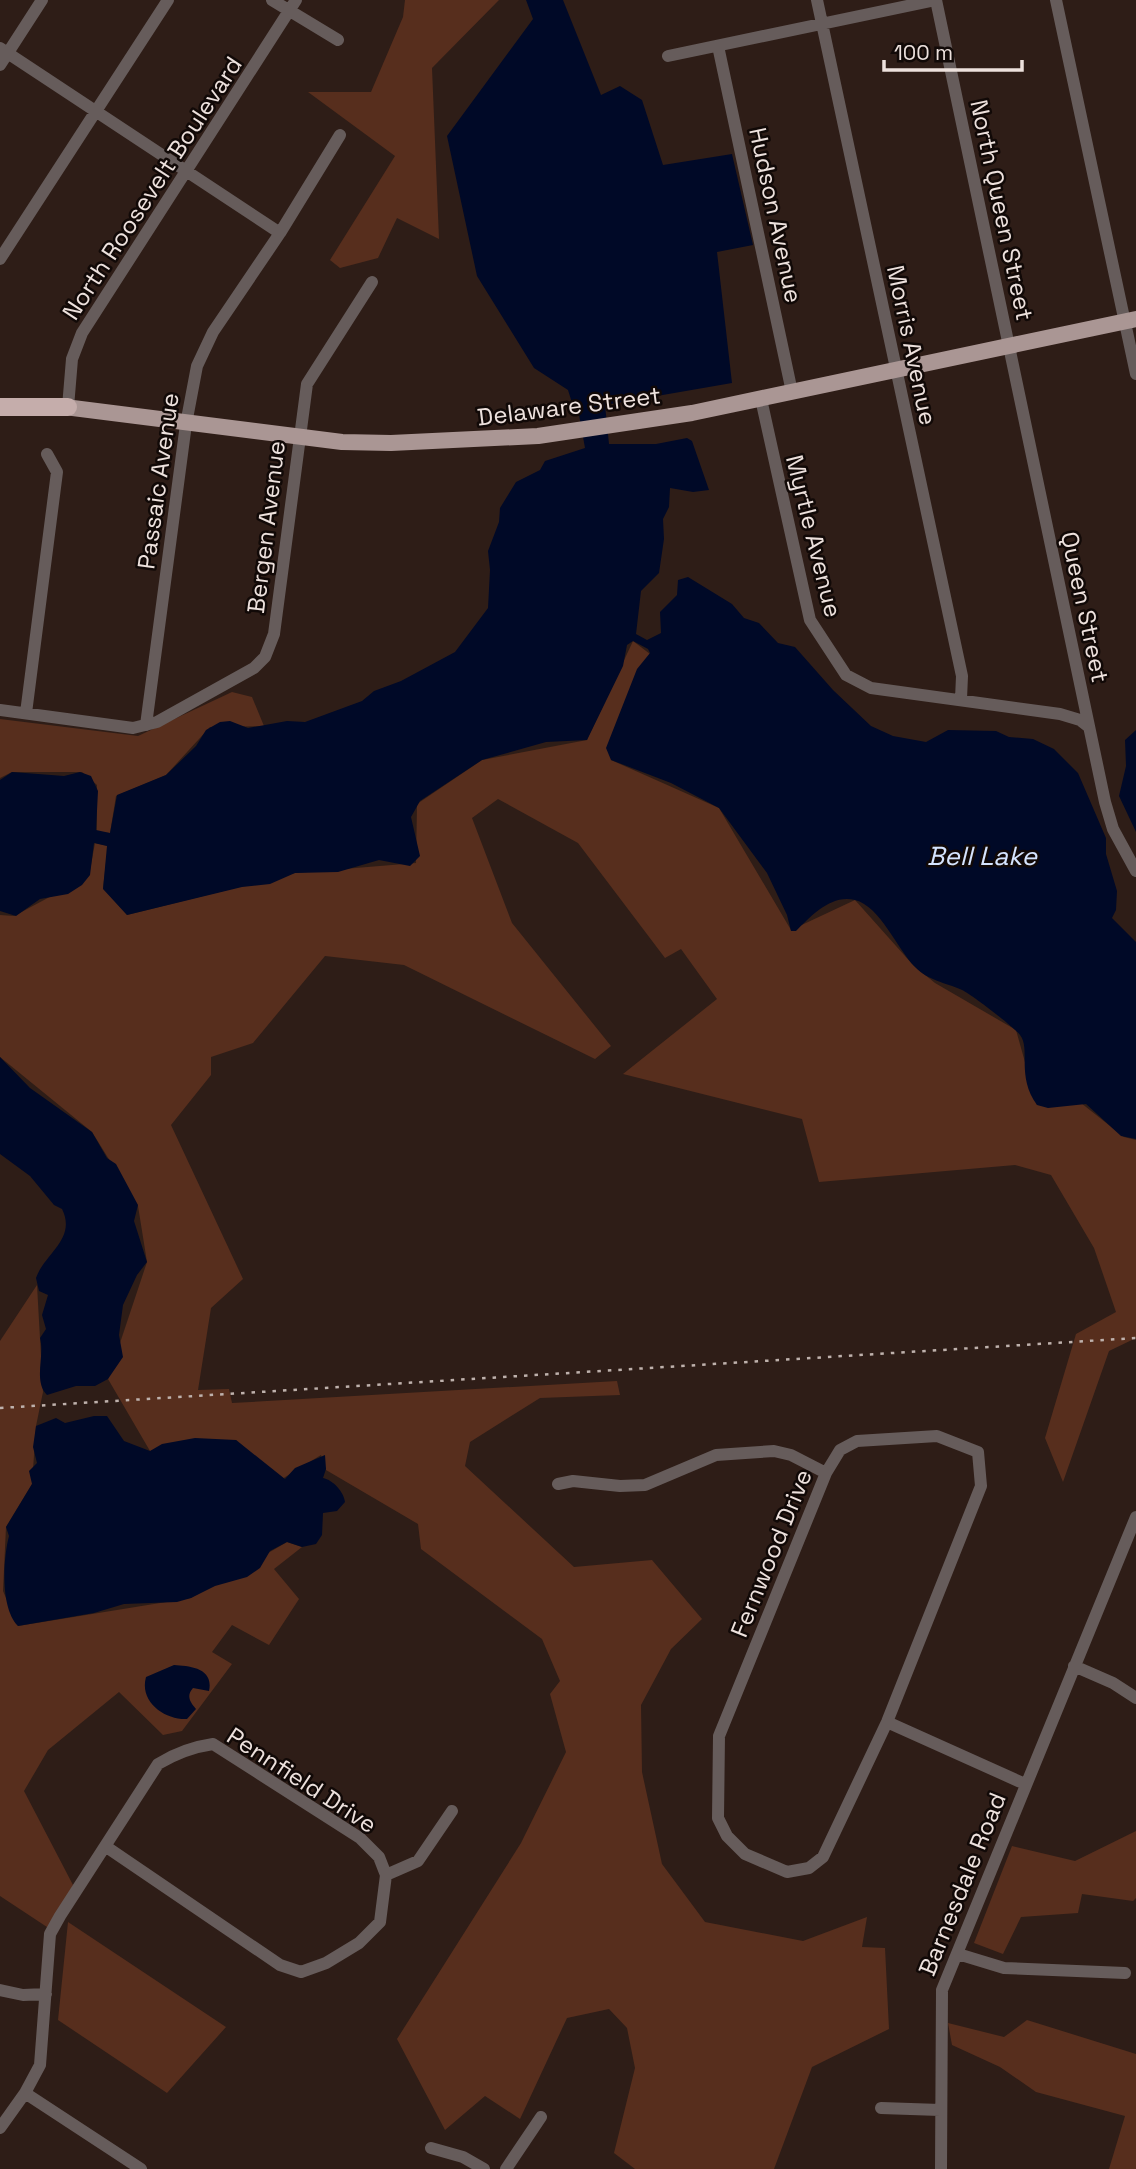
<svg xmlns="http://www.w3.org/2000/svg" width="1136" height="2169" viewBox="0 0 1136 2169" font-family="'Space Grotesk',sans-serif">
	<rect width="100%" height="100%" fill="#2e1d17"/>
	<path fill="#572e1d" d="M 405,0 L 499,0 L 432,68 L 439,239 L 397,218 L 378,258 L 340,268 L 330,260 L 395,156 L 308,92 L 371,92 L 403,17 Z
		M 633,641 L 650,654 L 611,760 L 719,808 L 791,930 L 855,900 L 913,965 L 935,983 L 1016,1030 L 1037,1105 L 1081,1103 L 1124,1137 L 1136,1140 L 1136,1338 L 1109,1351 L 1063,1482 L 1045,1438 L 1076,1334 L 1116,1312 L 1094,1248 L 1051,1175 L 1015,1165 L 819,1182 L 802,1119 L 623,1074 L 717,999 L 681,949 L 665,958 L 578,843 L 498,799 L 472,818 L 512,923 L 611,1046 L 595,1059 L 404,965 L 325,956 L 253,1043 L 211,1057 L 211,1075 L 171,1125 L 243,1279 L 211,1308 L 198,1390 L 229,1389 L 232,1403 L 617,1381 L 620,1395 L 540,1398 L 470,1442 L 465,1466 L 574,1567 L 652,1560 L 702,1619 L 671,1649 L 641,1705 L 642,1772 L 662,1864 L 705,1922 L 803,1941 L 867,1917 L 862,1947 L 885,1948 L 889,2029 L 812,2067 L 774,2169 L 635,2169 L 614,2153 L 635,2068 L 627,2028 L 609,2009 L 567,2018 L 520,2119 L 485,2096 L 445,2130 L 397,2039 L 521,1843 L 566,1752 L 550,1694 L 560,1681 L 542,1639 L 421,1549 L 418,1524 L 326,1470 L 321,1455 L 282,1479 L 236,1440 L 150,1451 L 108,1379 L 147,1262 L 138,1206 L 92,1132 L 0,1057 L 0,915 L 14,916 L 89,876 L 95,843 L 108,846 L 103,888 L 127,915 L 295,873 L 416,863 L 417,804 L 482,760 L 587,740 Z
		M 232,692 L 252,697 L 264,726 L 210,727 L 166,775 L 116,796 L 110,833 L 97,832 L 97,785 L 82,772 L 12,772 L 0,778 L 0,719 L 138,736 Z
		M 37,1285 L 43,1392 L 36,1426 L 32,1484 L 6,1527 L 3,1591 L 18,1626 L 191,1598 L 287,1542 L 302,1547 L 274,1569 L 299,1599 L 269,1645 L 232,1625 L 212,1652 L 232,1664 L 182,1731 L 163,1735 L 119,1692 L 48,1750 L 24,1791 L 73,1885 L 50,1929 L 0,1896 L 0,1341 Z
		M 1136,1831 L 1136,1898 L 1133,1901 L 1082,1894 L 1078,1913 L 1021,1917 L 1003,1954 L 974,1943 L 1012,1846 L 1075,1861 Z
		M 68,1922 L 226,2027 L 167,2093 L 58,2020 Z
		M 1027,2020 L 1136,2054 L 1136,2169 L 1109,2169 L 1125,2116 L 1036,2092 L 1000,2067 L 952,2045 L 948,2023 L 1004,2037 Z"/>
	<path fill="#000927" d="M 526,0 L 563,0 L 601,95 L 620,86 L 642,100 L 663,165 L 732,154 L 753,245 L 717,252 L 732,383 L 605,405 L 609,444 L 656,444 L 687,438 L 692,441 L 709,490 L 693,492 L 670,488 L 669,507 L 663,519 L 664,539 L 659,573 L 641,591 L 636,634 L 647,640 L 661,633 L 660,612 L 677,595 L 678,580 L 688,577 L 732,604 L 744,618 L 759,623 L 778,643 L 795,647 L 833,690 L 871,726 L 893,736 L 926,742 L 948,730 L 996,731 L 1009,737 L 1033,739 L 1054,749 L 1078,773 L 1106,838 L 1106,854 L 1117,891 L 1116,910 L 1112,918 L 1136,942 L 1136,1139 L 1121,1136 L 1086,1104 L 1048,1108 L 1037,1105 C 1016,1076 1031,1049 1020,1035 C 1014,1027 971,994 962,990 C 944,982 929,981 915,967 C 898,950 880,906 855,900 C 831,894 811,916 796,931 L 791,931 L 787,915 L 767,873 L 719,808 L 671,783 L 611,760 L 606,748 L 637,669 L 650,653 L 648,649 L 633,641 L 627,645 L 623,666 L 587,740 L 546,742 L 482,760 L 420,801 L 411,817 L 420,856 L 410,866 L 379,860 L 338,872 L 295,873 L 270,884 L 242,887 L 127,915 L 103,889 L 107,846 L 94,843 L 90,875 L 82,885 L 68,894 L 40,899 L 16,916 L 0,911 L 0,780 L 12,772 L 64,776 L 80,772 L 91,776 L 98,791 L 96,830 L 110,833 L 117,795 L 166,775 L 196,746 L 206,730 L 220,722 L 230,721 L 248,728 L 287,721 L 305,722 L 362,701 L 374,691 L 401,681 L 455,652 L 488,608 L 490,570 L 488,551 L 499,522 L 500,508 L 516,482 L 540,470 L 545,461 L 585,448 L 578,409 L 574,409 L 568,390 L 534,368 L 477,276 L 447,136 L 533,19 Z
		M 1136,730 L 1136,832 L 1119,796 L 1126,766 L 1125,740 Z
		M 0,1057 L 30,1088 L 92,1132 L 107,1158 L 116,1164 L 138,1205 L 134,1221 L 147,1262 L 137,1275 L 123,1305 L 119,1335 L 123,1357 L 108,1379 L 95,1386 L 76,1386 L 47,1395 C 33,1381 45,1356 40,1338 L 46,1329 L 42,1315 L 48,1295 L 39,1291 L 36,1278 C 44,1254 77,1239 62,1209 L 54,1205 L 30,1176 L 0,1154 Z
		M 94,1416 L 107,1416 L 124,1441 L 150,1451 L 162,1444 L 195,1438 L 236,1440 L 285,1479 L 295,1468 L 325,1455 L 326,1469 L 323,1478 C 333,1480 344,1492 345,1502 L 337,1511 L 323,1513 L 322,1535 L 316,1544 L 302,1547 L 287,1542 L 270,1551 L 260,1568 L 247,1577 L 215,1586 L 191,1598 L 177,1602 L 124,1604 L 94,1613 L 18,1626 C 0,1608 3,1559 9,1536 L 6,1527 L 32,1484 L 29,1471 L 37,1463 L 33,1447 L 36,1426 L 56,1418 L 65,1423 Z
		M 174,1665 C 190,1666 214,1668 209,1691 L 193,1688 C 186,1696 190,1702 196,1709 L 187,1719 C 165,1720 139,1702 146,1677 Z"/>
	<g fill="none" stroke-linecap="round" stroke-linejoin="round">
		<path stroke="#665c5b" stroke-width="12" d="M 272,0 L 338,40
			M 817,0 L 962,676 L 961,699
			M 936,0 L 1105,802 L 1113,829 L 1136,871
			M 1056,0 L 1136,374
			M 718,46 L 792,392
			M 0,48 L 280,233
			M 668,56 L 936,0
			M 0,65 L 42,0
			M 0,259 L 168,0
			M 761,399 L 810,620 L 846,675 L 871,688 L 1060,714 L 1080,720 L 1089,727
			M 68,407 L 72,359 L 82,333 L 296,0
			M 0,710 L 133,728 L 157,722 L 254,668 L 265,657 L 274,634 L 307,384 L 372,282
			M 26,713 L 57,472 L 47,454
			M 146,725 L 186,424 L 197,366 L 213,332 L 280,233 L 340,135
			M 937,1436 L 978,1452 L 981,1486 L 887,1722 L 823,1857 L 809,1868 L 787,1872 L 745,1854 L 727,1836 L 718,1818 L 719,1736 L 826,1473 L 840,1450 L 857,1441 Z
			M 558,1484 L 573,1481 L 620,1486 L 645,1485 L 716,1455 L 774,1451 L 791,1455 L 826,1473
			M 1074,1666 L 1113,1683 L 1136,1698
			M 887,1722 L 1025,1784
			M 386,1875 L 418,1861 L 452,1811
			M 958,1954 L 1004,1968 L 1125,1973
			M 0,1990 L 23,1995 L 46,1994
			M 25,2093 L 141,2169
			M 881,2108 L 940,2110
			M 0,2128 L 25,2093 L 40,2065 L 50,1934 L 60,1916 L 158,1764 C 176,1753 192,1747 213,1744 L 360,1838 L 379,1857 L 386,1875 L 380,1922 L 359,1943 L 326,1963 L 301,1972 L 280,1965 L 105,1846
			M 431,2148 L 463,2157 L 484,2169
			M 506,2169 L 541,2117
			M 941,2169 L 942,1990 L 1136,1517"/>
		<path stroke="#aa9694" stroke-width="16" d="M 57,406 L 342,442 L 391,443 L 538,436 L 692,413 L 1136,319"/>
		<path stroke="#c5adab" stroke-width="18" d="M 0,407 L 68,407"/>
		<path stroke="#beb1ac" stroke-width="2.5" stroke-dasharray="3.5 7" stroke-linecap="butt" d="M 0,1408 L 1136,1338"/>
	</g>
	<g text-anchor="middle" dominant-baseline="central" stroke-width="5" stroke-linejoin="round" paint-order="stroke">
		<g font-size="24" fill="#ede1dd" stroke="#110907">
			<text transform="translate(152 188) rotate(-57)">North Roosevelt Boulevard</text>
			<text transform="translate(1002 210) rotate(78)">North Queen Street</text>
			<text transform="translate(776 215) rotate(78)">Hudson Avenue</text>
			<text transform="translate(912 345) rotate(78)">Morris Avenue</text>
			<text transform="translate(569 406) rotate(-7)">Delaware Street</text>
			<text transform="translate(158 481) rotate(-82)">Passaic Avenue</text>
			<text transform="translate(266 527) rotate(-83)">Bergen Avenue</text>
			<text transform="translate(814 536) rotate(76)">Myrtle Avenue</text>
			<text transform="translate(1085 607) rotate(78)">Queen Street</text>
			<text transform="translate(771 1553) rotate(-68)">Fernwood Drive</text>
			<text transform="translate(302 1780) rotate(33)">Pennfield Drive</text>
			<text transform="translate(962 1884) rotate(-68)">Barnesdale Road</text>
		</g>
		<g font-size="26" font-style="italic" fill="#d5e4fe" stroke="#110907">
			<text x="982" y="856">Bell Lake</text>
		</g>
	</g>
	<path d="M884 60v10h138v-10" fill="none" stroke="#ede1dd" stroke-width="3.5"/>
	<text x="894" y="60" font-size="21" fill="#ede1dd" stroke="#110907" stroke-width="5" paint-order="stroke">100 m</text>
</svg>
